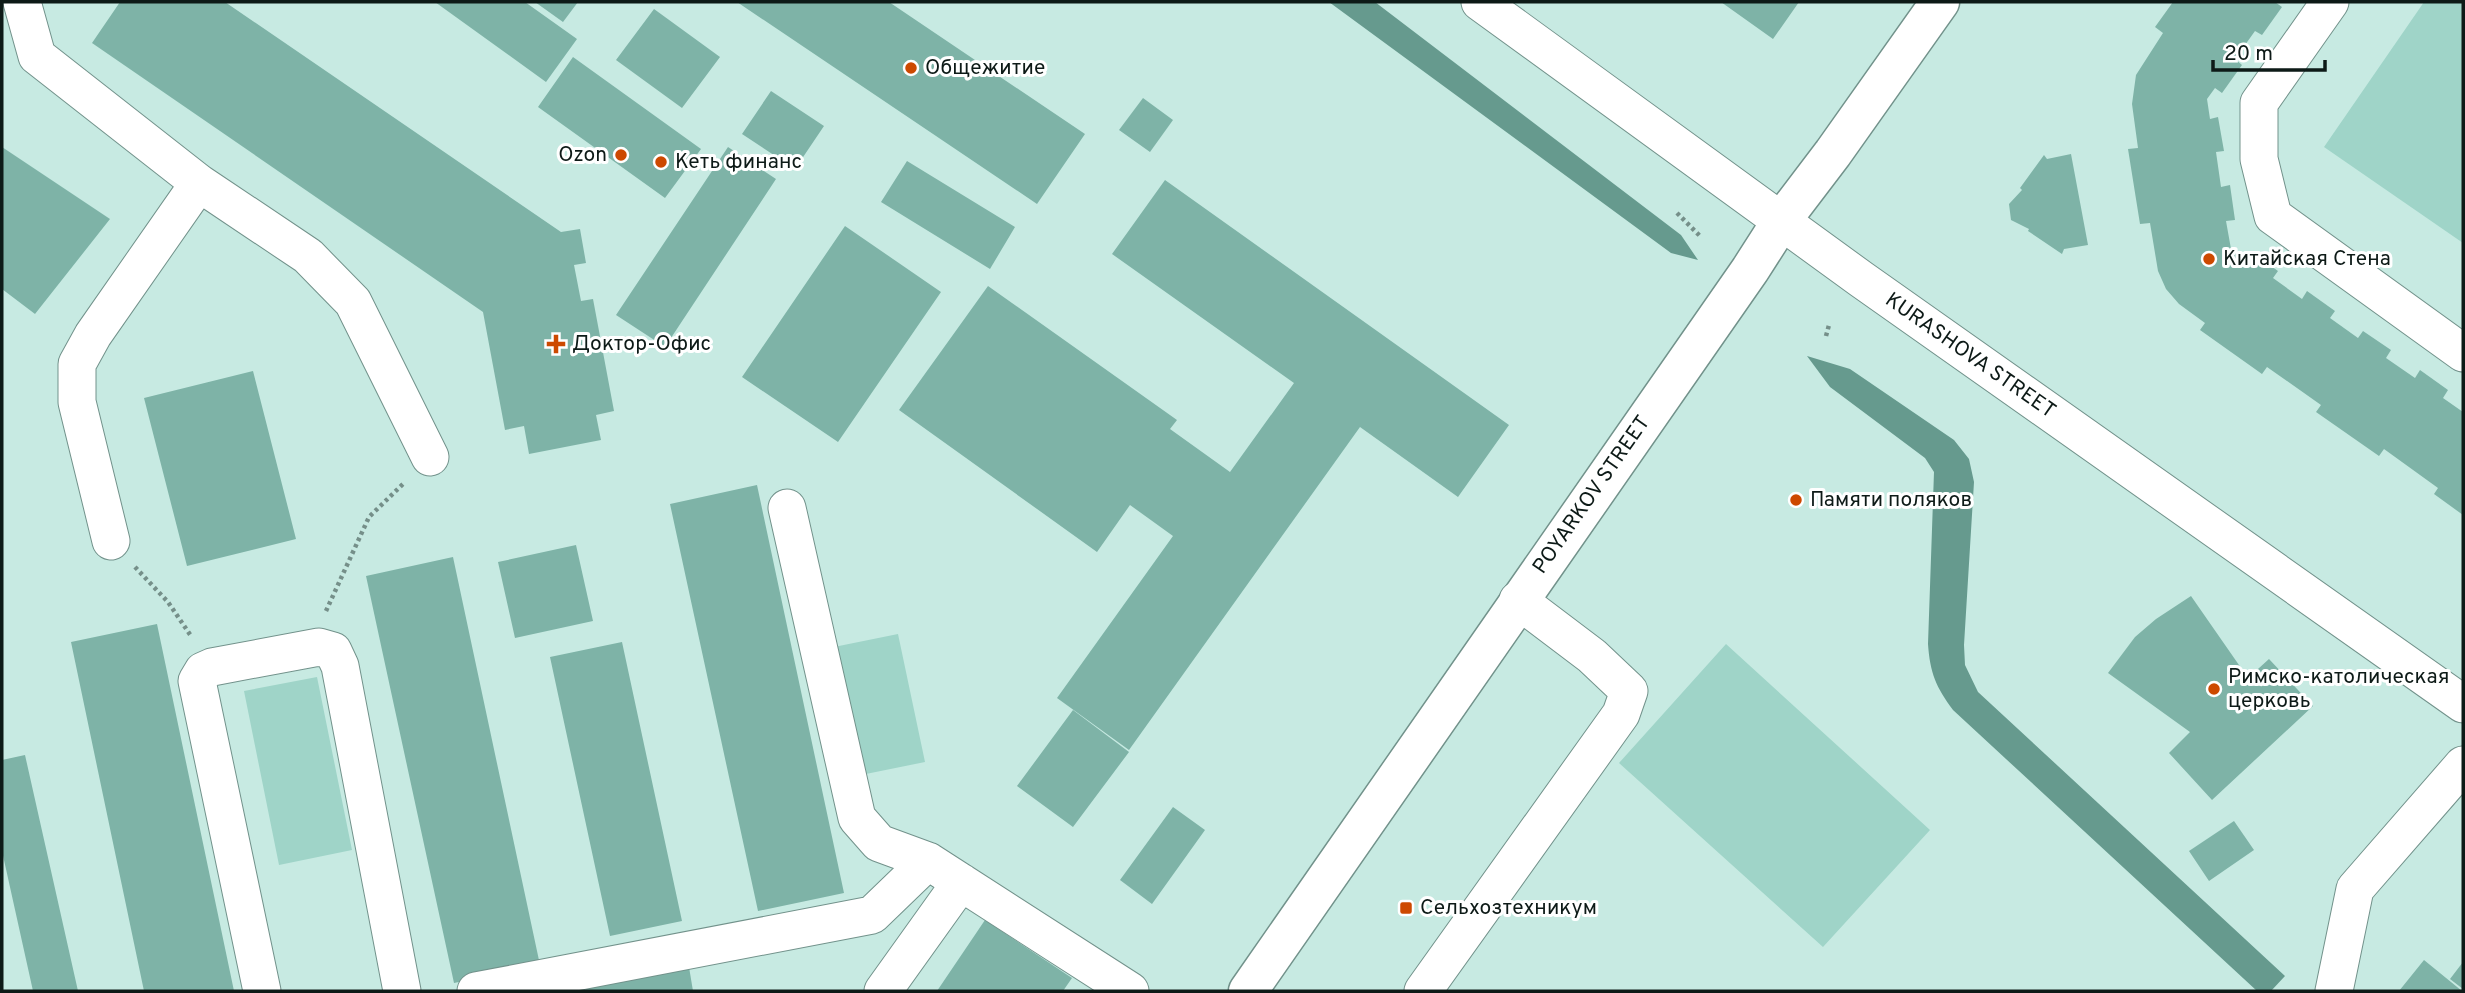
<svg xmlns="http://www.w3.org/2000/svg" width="2465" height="993" viewBox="0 0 2465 993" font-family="Overpass,sans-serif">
	<rect width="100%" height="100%" fill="#c7eae2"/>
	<path fill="#9fd4c8" d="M 2424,2 L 2463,2 L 2463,243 L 2324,147 Z
		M 898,634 L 925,762 L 856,776 L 829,648 Z
		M 1726,644 L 1930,830 L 1823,947 L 1619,763 Z
		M 317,677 L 352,850 L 279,865 L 244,691 Z"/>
	<path fill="#669a8e" d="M 1329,2 L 1375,2 L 1681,235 L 1698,260 L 1671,253 Z
		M 1807,356 L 1850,369 L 1954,440 L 1969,459 L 1974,482 L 1964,645 L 1965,665 L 1978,692 L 2285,976 L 2271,991 L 2257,991 L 1953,710 C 1936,687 1930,673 1928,644 L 1934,472 L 1925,458 L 1830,387 Z"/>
	<path fill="#7eb3a7" d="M 120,2 L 225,2 L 561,232 L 580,229 L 586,263 L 574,265 L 581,301 L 593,299 L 614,411 L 596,415 L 601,440 L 529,454 L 524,426 L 505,430 L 483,312 L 92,43 Z
		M 435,2 L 525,2 L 577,39 L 546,82 Z
		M 535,2 L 578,2 L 563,22 Z
		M 737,2 L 889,2 L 1085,134 L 1037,204 Z
		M 1721,2 L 1799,2 L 1773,39 Z
		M 2173,2 L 2275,2 L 2282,7 L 2262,35 L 2255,31 L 2235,59 L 2242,65 L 2222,93 L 2215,88 L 2207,99 L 2210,119 L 2218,117 L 2224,151 L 2216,152 L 2221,187 L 2230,185 L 2235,220 L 2226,221 L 2231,249 L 2245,258 L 2250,251 L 2278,271 L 2273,278 L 2302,299 L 2307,291 L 2335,311 L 2330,318 L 2358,338 L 2363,331 L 2391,350 L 2386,358 L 2415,378 L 2420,370 L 2448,390 L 2443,398 L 2463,412 L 2463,515 L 2434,494 L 2438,488 L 2384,449 L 2379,456 L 2316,412 L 2321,405 L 2267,367 L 2262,374 L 2200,330 L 2205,323 L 2179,304 L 2166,289 L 2158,271 L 2150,223 L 2140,224 L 2128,149 L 2138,148 L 2132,104 L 2136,75 L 2163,33 L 2155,27 Z
		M 654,9 L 720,57 L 682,108 L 616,60 Z
		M 573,57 L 701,149 L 665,198 L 538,107 Z
		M 771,91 L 824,126 L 795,169 L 742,134 Z
		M 1143,98 L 1173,120 L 1150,152 L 1119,130 Z
		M 2,147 L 110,219 L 35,314 L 2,289 Z
		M 728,147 L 776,179 L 665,347 L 616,315 Z
		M 2071,154 L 2088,245 L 2064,249 L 2062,254 L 2028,231 L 2029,229 L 2011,220 L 2009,204 L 2022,190 L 2020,188 L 2044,155 L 2047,159 Z
		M 907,161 L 1015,227 L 990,269 L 881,202 Z
		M 1165,180 L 1509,425 L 1458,497 L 1360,427 L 1129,750 L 1057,698 L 1173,536 L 1130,505 L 1097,552 L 899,410 L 988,286 L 1177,420 L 1170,429 L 1230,472 L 1294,383 L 1112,254 Z
		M 845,226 L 941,292 L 838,442 L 742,377 Z
		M 253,371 L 296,539 L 187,566 L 144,398 Z
		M 757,485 L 844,893 L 758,911 L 670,504 Z
		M 576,545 L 593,621 L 515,638 L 498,562 Z
		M 453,557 L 540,965 L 454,983 L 366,576 Z
		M 2191,596 L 2248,678 L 2269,659 L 2313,706 L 2212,800 L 2169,753 L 2190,732 L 2108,673 L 2135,637 L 2156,619 Z
		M 157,624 L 234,991 L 144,991 L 71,642 Z
		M 622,642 L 682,921 L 610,936 L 550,657 Z
		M 1073,710 L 1129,752 L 1073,827 L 1017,786 Z
		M 25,755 L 78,991 L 33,991 L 2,851 L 2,760 Z
		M 1173,807 L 1205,830 L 1152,904 L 1120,880 Z
		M 2234,821 L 2254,850 L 2209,881 L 2189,851 Z
		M 985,920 L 1072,978 L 1063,991 L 937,991 Z
		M 2424,960 L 2462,991 L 2399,991 Z
		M 2463,962 L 2463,989 L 2450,979 Z
		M 689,967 L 693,991 L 585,991 L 591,982 Z"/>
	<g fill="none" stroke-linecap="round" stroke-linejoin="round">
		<defs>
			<path id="minor" d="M 22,2 L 37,56 L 199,183 L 308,256 L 353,302 L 430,457
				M 1480,2 L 1861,279 L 2463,704
				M 2330,2 L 2259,103 L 2259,159 L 2273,216 L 2463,353
				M 787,508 L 857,818 L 879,843 L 928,861 L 1130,991
				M 111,541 L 77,402 L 77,364 L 93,335 L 199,183
				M 262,991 L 197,681 L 203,671 L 212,667 L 319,647 L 333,651 L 340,666 L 402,991
				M 476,991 L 872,915 L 928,861
				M 883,991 L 961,882
				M 1423,991 L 1621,714 L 1629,691 L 1592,656 L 1518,600
				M 2334,991 L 2355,889 L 2463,765"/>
			<path id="major" d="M 1248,991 L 1750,270 L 1782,220 L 1833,153 L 1940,2"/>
		</defs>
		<use href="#minor" stroke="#72928b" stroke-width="39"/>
		<use href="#major" stroke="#72928b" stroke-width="41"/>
		<path stroke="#758f89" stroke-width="4.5" stroke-dasharray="3.5 3.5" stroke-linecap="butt" d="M 1677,213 L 1700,236
			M 1826,336 L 1829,325
			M 135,567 L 168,602 L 191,636
			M 326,611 L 369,517 L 404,483"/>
		<use href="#minor" stroke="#fff" stroke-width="37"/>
		<use href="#major" stroke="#fff" stroke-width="38"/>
	</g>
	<g fill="#cd4900" stroke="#fff" stroke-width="2.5">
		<circle cx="911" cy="68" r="7"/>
		<circle cx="621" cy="155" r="7"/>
		<circle cx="661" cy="162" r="7"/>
		<circle cx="2209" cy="259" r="7"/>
		<path d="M552.5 333.5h7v7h7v7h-7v7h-7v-7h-7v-7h7z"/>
		<circle cx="1796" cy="500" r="7"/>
		<circle cx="2214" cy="689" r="7"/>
		<rect x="1399" y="901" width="14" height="14" rx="3.5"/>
	</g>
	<g text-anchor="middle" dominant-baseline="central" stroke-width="6" stroke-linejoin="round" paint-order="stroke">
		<g font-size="21" fill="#0d1a17" stroke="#fff" text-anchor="start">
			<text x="925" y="68">Общежитие</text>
			<text x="607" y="155" text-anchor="end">Ozon</text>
			<text x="675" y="162">Кеть финанс</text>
			<text x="2223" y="259">Китайская Стена</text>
			<text x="572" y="344">Доктор-Офис</text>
			<text x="1810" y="500">Памяти поляков</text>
			<text x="2228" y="677">Римско-католическая<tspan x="2228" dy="24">церковь</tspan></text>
			<text x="1420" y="908">Сельхозтехникум</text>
		</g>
		<g font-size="21" fill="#0d1a17" stroke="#fff">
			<text transform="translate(1970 356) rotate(35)">KURASHOVA STREET</text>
			<text transform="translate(1592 495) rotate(-55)">POYARKOV STREET</text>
		</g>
	</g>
	<rect width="2465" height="993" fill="none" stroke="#0d1a17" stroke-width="7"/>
	<path d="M2213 60v10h112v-10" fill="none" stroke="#0d1a17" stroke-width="3.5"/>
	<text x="2224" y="60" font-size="21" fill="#0d1a17" stroke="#ffffff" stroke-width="5" paint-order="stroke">20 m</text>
</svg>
